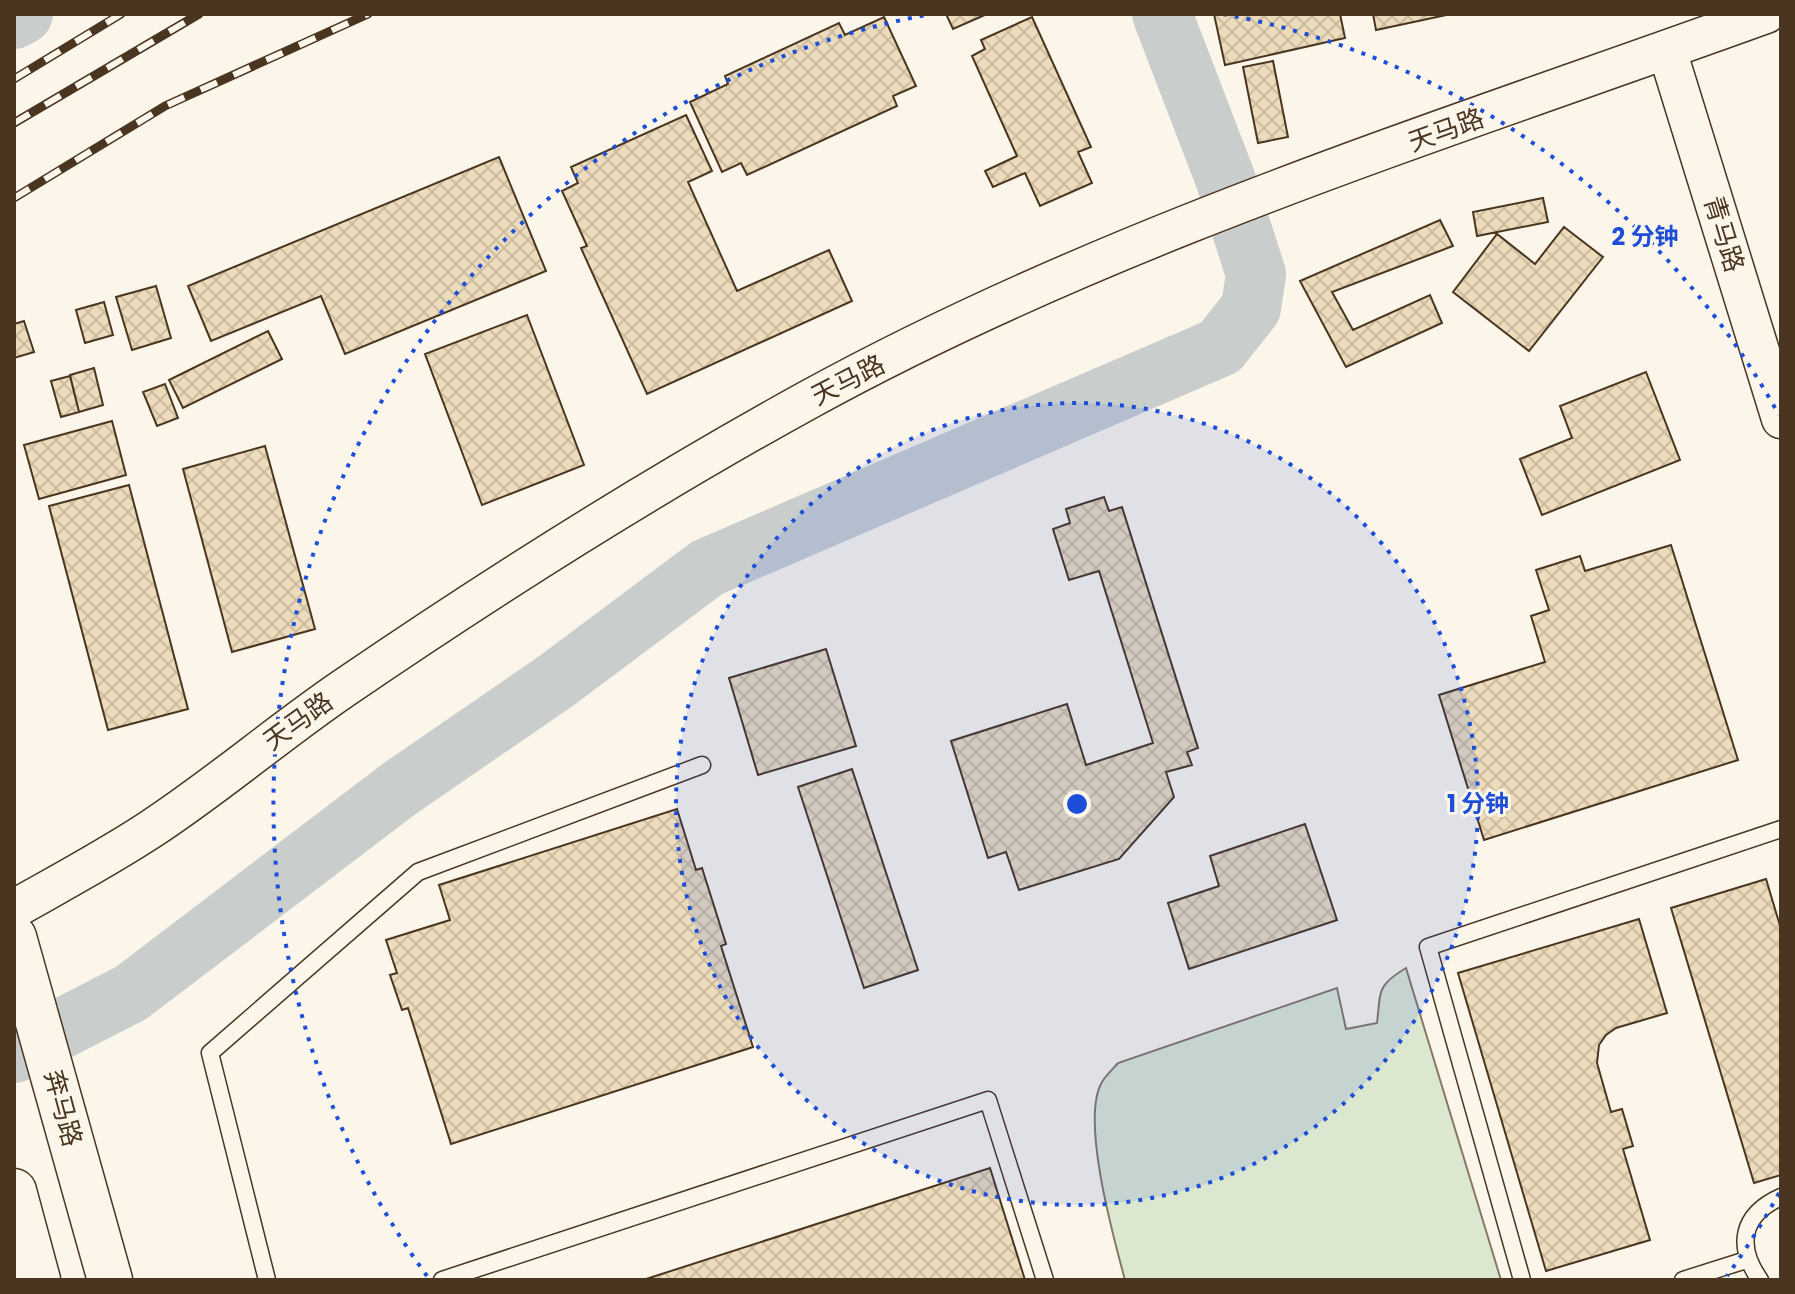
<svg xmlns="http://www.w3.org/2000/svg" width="1795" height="1294" viewBox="0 0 1795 1294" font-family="Poppins,'Noto Sans SC',sans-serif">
	<defs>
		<pattern id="building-cross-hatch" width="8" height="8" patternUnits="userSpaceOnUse" patternTransform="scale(2)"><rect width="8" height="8" fill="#ecdcbc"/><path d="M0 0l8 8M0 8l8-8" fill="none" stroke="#ccbda1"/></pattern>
	</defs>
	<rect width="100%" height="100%" fill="#fbf6e9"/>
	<path fill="#dce7d0" stroke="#887966" stroke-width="2" d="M 1406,968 L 1501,1280 L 1125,1280 C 1114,1239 1080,1119 1102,1082 C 1106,1075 1113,1069 1118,1063 L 1337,988 L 1346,1029 L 1377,1023 C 1381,991 1376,986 1406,968 Z"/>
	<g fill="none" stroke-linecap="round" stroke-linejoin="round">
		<path stroke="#c9cecd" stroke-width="60" d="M 14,19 L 23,14
			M 14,1053 L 131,993 L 399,789 L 556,681 L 707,568 L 1220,347 L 1251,308 L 1256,274 L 1225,178 L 1162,14"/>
	</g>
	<path fill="url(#building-cross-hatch)" stroke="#4a3520" stroke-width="2" d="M 946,14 L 987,14 L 953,29 Z
		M 1214,14 L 1340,14 L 1345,38 L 1225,65 Z
		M 1373,14 L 1451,14 L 1376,30 Z
		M 884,17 L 916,86 L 893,96 L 897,106 L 747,175 L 741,163 L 722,172 L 690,102 L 728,84 L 725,76 L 839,23 L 845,35 Z
		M 1032,17 L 1091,147 L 1078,152 L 1092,183 L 1040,206 L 1025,173 L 993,187 L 985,171 L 1017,156 L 972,56 L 985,49 L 981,40 Z
		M 1273,61 L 1288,137 L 1258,143 L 1243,67 Z
		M 686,115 L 712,171 L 688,182 L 737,291 L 829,250 L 852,301 L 647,394 L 581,248 L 587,246 L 562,191 L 578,183 L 571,167 Z
		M 499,157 L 546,271 L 345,354 L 321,296 L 211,341 L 188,286 Z
		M 1543,198 L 1548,222 L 1477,236 L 1473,212 Z
		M 1440,220 L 1453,246 L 1332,292 L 1353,330 L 1430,295 L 1442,323 L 1346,367 L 1300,281 Z
		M 1564,227 L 1603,257 L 1529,351 L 1453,292 L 1497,234 L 1535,264 Z
		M 156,286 L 171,338 L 132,350 L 116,297 Z
		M 104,302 L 113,335 L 85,343 L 76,310 Z
		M 527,315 L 584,465 L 482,505 L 425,354 Z
		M 24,321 L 34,352 L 14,358 L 14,324 Z
		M 268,331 L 282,359 L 183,408 L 169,380 Z
		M 94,368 L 103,405 L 79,412 L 70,375 Z
		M 1646,372 L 1680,460 L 1542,515 L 1520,459 L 1572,438 L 1560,406 Z
		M 70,376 L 79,412 L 61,417 L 51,381 Z
		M 165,384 L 178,418 L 157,426 L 143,392 Z
		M 112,421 L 126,475 L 39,499 L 24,445 Z
		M 265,446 L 315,629 L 232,652 L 183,469 Z
		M 129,485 L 188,709 L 108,730 L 49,506 Z
		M 1104,497 L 1109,511 L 1122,507 L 1198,748 L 1187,752 L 1192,765 L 1166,772 L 1174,797 L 1119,859 L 1019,890 L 1006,852 L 988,858 L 951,741 L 1067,704 L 1086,765 L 1153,743 L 1099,571 L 1069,580 L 1053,529 L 1070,523 L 1066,509 Z
		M 1671,545 L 1738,760 L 1484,840 L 1439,695 L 1545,662 L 1531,616 L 1549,610 L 1536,570 L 1580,556 L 1585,571 Z
		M 826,649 L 856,746 L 758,775 L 729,678 Z
		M 852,769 L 918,970 L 864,988 L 798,787 Z
		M 677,809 L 696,870 L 702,868 L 726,944 L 721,946 L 753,1047 L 451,1144 L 408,1008 L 402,1010 L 390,975 L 397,973 L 386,940 L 450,920 L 439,885 Z
		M 1305,824 L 1337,920 L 1189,969 L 1168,903 L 1219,886 L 1210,856 Z
		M 1766,879 L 1781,929 L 1781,1175 L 1754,1183 L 1671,908 Z
		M 1639,919 L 1667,1013 L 1616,1028 L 1606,1035 L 1599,1045 L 1597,1063 L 1611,1112 L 1622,1109 L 1633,1146 L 1623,1149 L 1650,1240 L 1546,1271 L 1458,973 Z
		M 990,1168 L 1025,1280 L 643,1280 Z"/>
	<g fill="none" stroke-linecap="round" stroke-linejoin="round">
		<defs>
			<path id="service" d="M 267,1280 L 210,1053 L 418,872 L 702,765
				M 442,1280 L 988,1100 L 1045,1280
				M 1522,1280 L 1428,947 L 1781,829
				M 1683,1280 L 1746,1260
				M 1760,1280 C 1736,1246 1741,1215 1781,1197"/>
			<path id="tertiary" d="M 1667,50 L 1781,419
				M 14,909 C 60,883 107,858 151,829 C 218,785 278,733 344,688 C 495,585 648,488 808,400 C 1108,235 1445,130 1766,14"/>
			<path id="primary" d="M 14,937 L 110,1280
				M 14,1191 L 38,1280"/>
		</defs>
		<use href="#service" stroke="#4a3520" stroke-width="19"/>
		<use href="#tertiary" stroke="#4a3520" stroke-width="41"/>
		<use href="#primary" stroke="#4a3520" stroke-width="47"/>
		<use href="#service" stroke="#fbf6e9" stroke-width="16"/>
		<use href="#tertiary" stroke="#fbf6e9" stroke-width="38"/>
		<use href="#primary" stroke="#fbf6e9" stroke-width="44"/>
		<defs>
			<path id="rail" d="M 14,79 L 121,14
				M 14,123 L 199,14
				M 14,198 L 165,106 L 368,14"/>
		</defs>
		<use href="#rail" stroke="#4a3520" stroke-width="9"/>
		<use href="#rail" stroke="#fbf6e9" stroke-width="6" stroke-dasharray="18" stroke-linecap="butt"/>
	</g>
	<circle cx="1077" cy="804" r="401" fill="#1d4ed8" fill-opacity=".12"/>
	<g fill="none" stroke="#1d4ed8" stroke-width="4" stroke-dasharray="4 8">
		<circle cx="1077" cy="804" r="401"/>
		<path d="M1779 1193A803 803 0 0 1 1727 1276M427 1276A803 803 0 0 1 931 14M1223 14A803 803 0 0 1 1779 415"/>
	</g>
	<g text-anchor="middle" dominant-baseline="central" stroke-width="6" stroke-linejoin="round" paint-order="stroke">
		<g font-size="26" fill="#4a3520" stroke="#fbf6e9">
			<text transform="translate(1446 130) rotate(-20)">天马路</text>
			<text transform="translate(1724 234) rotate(73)">青马路</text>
			<text transform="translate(848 380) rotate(-27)">天马路</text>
			<text transform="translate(298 721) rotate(-36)">天马路</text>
			<text transform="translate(63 1108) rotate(75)">奔马路</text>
		</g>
	</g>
	<circle cx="1077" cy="804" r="12" fill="#1d4ed8" stroke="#fbf6e9" stroke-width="4"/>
	<g font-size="24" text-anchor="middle" font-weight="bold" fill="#1d4ed8" stroke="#fbf6e9" stroke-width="6" stroke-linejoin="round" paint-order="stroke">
		<text x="1645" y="245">2 分钟</text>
		<text x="1478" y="812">1 分钟</text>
	</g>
	<rect width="1795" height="1294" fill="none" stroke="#4a3520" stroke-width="32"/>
</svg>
